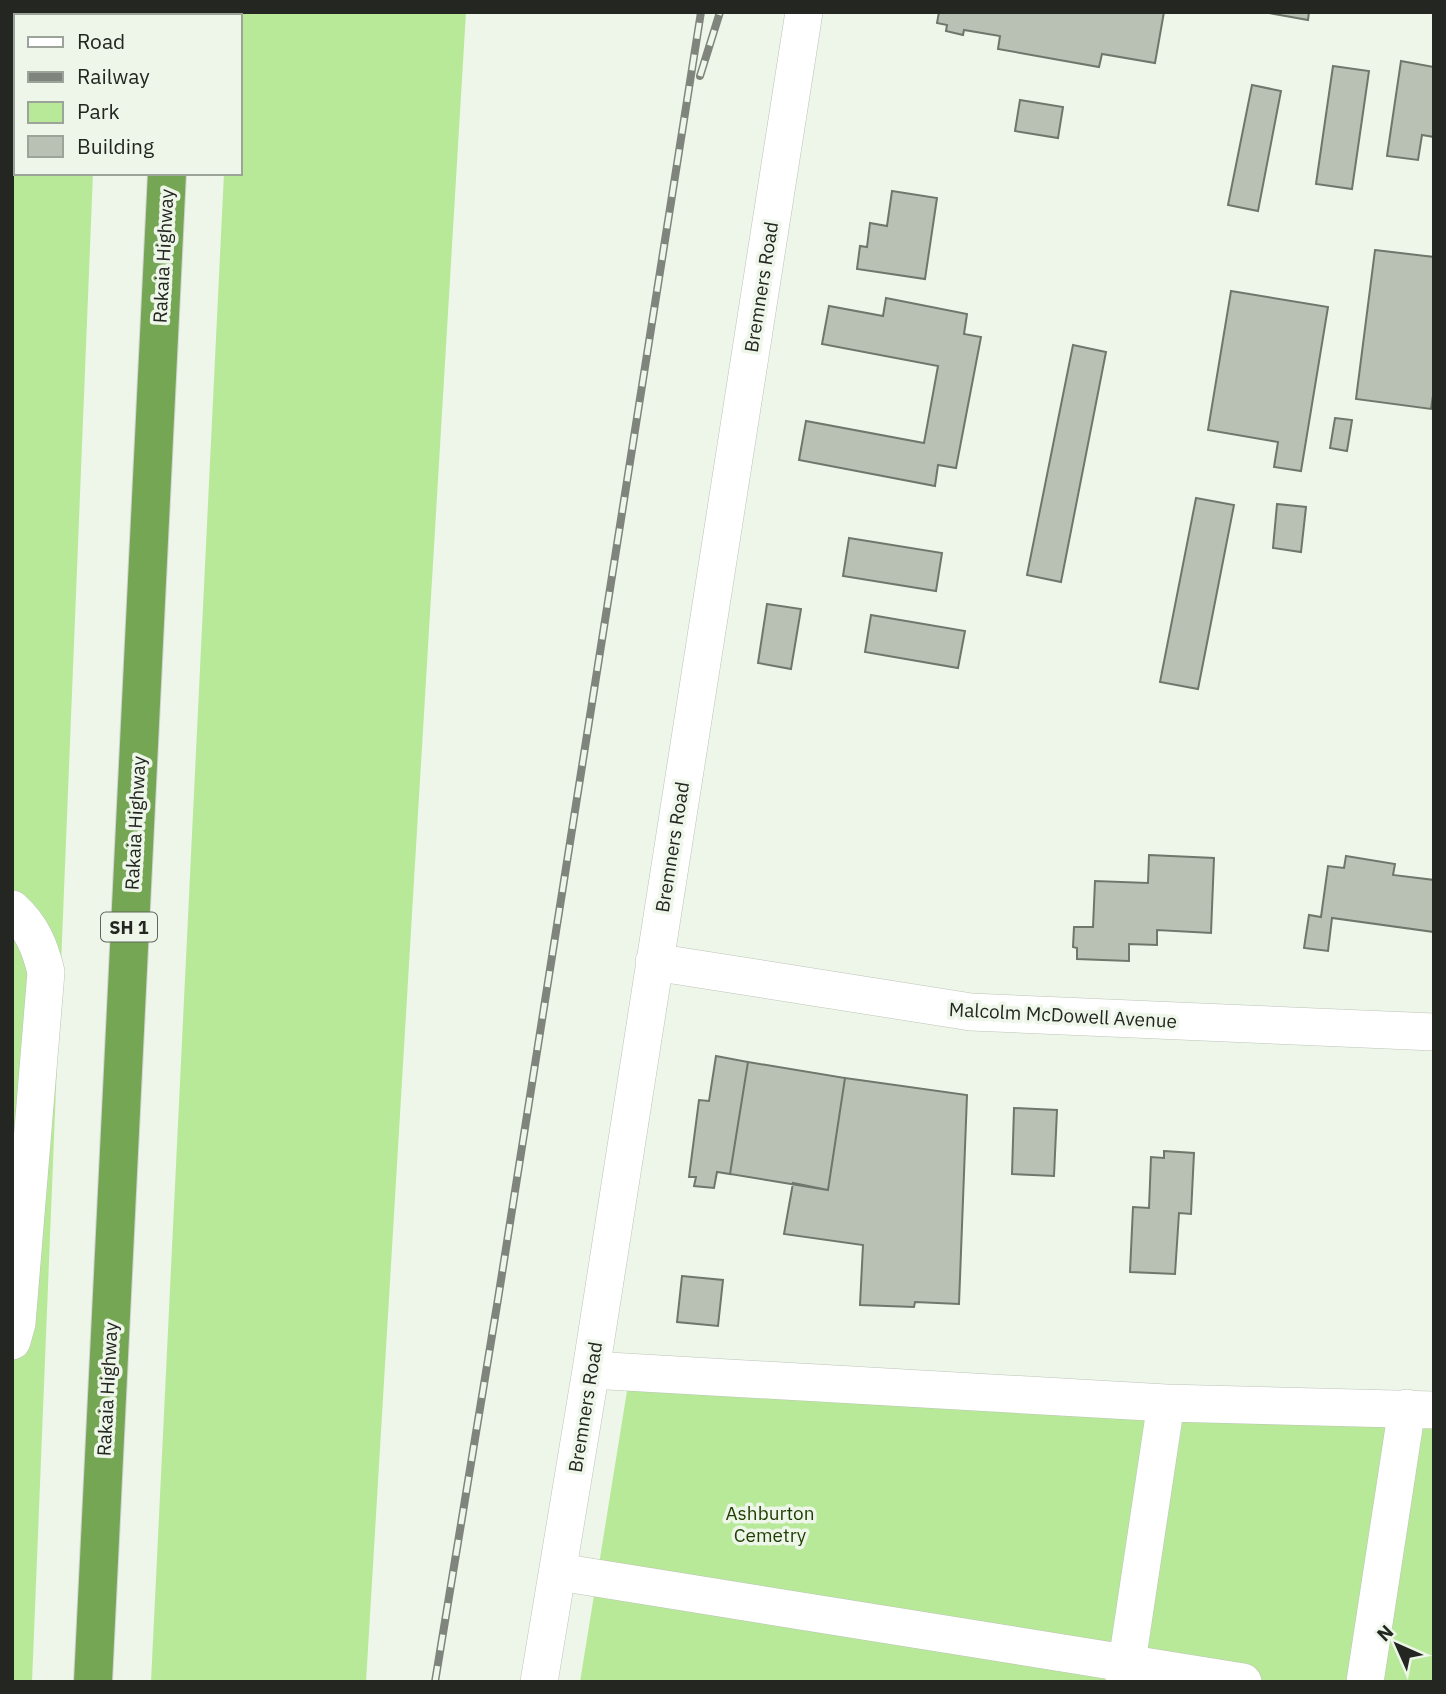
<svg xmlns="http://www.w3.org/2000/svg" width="1446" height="1694" viewBox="0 0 1446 1694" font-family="'IBM Plex Sans',sans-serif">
	<rect width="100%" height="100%" fill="#edf6e9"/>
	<path fill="#b7e998" d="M 12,12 L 100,12 L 100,16 L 16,16 L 16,173 L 93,173 L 32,1682 L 12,1682 Z
		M 231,12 L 466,12 L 366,1682 L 151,1682 L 224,173 L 240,173 L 240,16 L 231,16 Z
		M 632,1360 L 1434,1401 L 1434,1682 L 580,1682 Z"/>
	<path fill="#b9c1b4" stroke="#6f766b" stroke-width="2" d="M 939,12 L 1164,12 L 1155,63 L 1102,54 L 1099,67 L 998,49 L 1000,36 L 964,30 L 963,35 L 946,31 L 947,25 L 937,23 Z
		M 1263,12 L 1309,12 L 1308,20 Z
		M 1401,61 L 1434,67 L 1434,137 L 1422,135 L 1418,160 L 1387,156 Z
		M 1333,66 L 1369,71 L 1352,189 L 1316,184 Z
		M 1252,85 L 1281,91 L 1258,211 L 1228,205 Z
		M 1020,100 L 1063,107 L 1058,138 L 1015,131 Z
		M 892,191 L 937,198 L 925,279 L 857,269 L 860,246 L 867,247 L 870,223 L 887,226 Z
		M 1375,250 L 1434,257 L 1434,389 L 1431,409 L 1356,399 Z
		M 1231,291 L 1328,307 L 1301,471 L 1274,467 L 1278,442 L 1208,430 Z
		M 886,298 L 967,314 L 964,334 L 981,337 L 956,468 L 938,465 L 935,486 L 799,460 L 806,421 L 924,443 L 938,366 L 822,344 L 829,306 L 883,316 Z
		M 1073,345 L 1106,352 L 1061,582 L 1027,575 Z
		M 1335,418 L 1352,420 L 1347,451 L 1330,448 Z
		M 1196,498 L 1234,505 L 1198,689 L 1160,682 Z
		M 1277,504 L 1306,507 L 1301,552 L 1273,548 Z
		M 849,538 L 942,553 L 936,591 L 843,576 Z
		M 767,604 L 801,609 L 791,669 L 758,663 Z
		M 871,615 L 965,631 L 958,668 L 865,652 Z
		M 1149,855 L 1214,858 L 1211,933 L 1157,930 L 1157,945 L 1129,944 L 1129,961 L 1077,959 L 1077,948 L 1073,947 L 1074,927 L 1093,927 L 1095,881 L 1148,883 Z
		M 1346,856 L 1395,864 L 1393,875 L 1434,880 L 1434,932 L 1332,918 L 1328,951 L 1304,948 L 1309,915 L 1321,917 L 1328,866 L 1344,868 Z
		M 716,1056 L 748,1062 L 730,1174 L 717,1172 L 714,1188 L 694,1186 L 696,1177 L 689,1177 L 699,1100 L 709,1101 Z
		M 748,1062 L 845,1078 L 828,1190 L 730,1174 Z
		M 845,1078 L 967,1095 L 959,1304 L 915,1302 L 914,1307 L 860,1305 L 863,1245 L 784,1234 L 793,1183 L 828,1190 Z
		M 1014,1108 L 1057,1110 L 1054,1176 L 1012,1174 Z
		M 1164,1151 L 1194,1153 L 1191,1214 L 1179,1213 L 1175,1274 L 1130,1272 L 1133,1207 L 1149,1208 L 1151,1157 L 1164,1158 Z
		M 682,1276 L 723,1280 L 718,1326 L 677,1322 Z"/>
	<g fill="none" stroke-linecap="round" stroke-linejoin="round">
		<defs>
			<path id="minor" d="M 12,909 C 32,927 40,947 46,972 L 17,1323 L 12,1341
				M 654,962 L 971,1012 L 1434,1032
				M 591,1370 L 1166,1403 L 1434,1410
				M 559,1572 L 1243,1682
				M 539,1682 L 591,1370 L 804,12
				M 1124,1682 L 1166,1403
				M 1365,1682 L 1407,1408"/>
			<path id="highway" d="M 175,16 L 175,12
				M 93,1682 L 167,173"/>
		</defs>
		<use href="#minor" stroke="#bcc4b7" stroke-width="38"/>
		<use href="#highway" stroke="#d3d4d3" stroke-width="40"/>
		<use href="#minor" stroke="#fff" stroke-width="37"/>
		<use href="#highway" stroke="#75a654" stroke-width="38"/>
		<defs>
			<path id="rail" d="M 700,76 L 720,12
				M 435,1682 L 498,1299 L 701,12"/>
		</defs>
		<use href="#rail" stroke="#7f857c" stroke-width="8"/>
		<use href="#rail" stroke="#edf6e9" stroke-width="5" stroke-dasharray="16" stroke-linecap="butt"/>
	</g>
	<g text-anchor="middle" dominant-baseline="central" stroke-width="7" stroke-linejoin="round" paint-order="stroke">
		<rect fill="#edf6e9" stroke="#60645d" stroke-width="2" x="101" y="912.5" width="56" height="29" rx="5"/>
		<g font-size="18" font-weight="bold" fill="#232621">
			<text x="129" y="927">SH 1</text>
		</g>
		<g font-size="19" fill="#232621" stroke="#edf6e9">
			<text transform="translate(163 256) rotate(-87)">Rakaia Highway</text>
			<text transform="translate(761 287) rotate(-81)">Bremners Road</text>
			<text transform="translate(135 823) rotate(-87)">Rakaia Highway</text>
			<text transform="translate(672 847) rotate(-81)">Bremners Road</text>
			<text transform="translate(1063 1015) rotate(3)">Malcolm McDowell Avenue</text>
			<text transform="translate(107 1389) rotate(-87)">Rakaia Highway</text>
			<text transform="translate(585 1407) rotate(-81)">Bremners Road</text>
		</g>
		<g font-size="19" fill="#1f3e01" stroke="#edf6e9">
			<text x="770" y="1513">Ashburton<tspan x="770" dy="22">Cemetry</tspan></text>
		</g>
	</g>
	<rect width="1446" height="1694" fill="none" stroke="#232621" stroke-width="28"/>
	<rect x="14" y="14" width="228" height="161" fill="#edf6e9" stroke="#9ca399" stroke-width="2"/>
	<rect x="28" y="37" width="35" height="10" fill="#ffffff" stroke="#9ca399" stroke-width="2"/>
	<text x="77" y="49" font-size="21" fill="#232621">Road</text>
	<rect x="28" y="72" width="35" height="10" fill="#7f857c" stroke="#9ca399" stroke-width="2"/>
	<text x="77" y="84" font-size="21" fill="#232621">Railway</text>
	<rect x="28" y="102" width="35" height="21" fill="#b7e998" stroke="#9ca399" stroke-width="2"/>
	<text x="77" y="119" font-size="21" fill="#232621">Park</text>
	<rect x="28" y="136" width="35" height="21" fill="#b9c1b4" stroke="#9ca399" stroke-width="2"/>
	<text x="77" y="154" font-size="21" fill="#232621">Building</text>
	<g transform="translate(1397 1645) rotate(315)" stroke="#edf6e9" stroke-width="5" paint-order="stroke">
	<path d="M0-5L12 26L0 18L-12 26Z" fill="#232621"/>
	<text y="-10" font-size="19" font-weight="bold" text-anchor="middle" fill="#232621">N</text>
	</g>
</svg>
